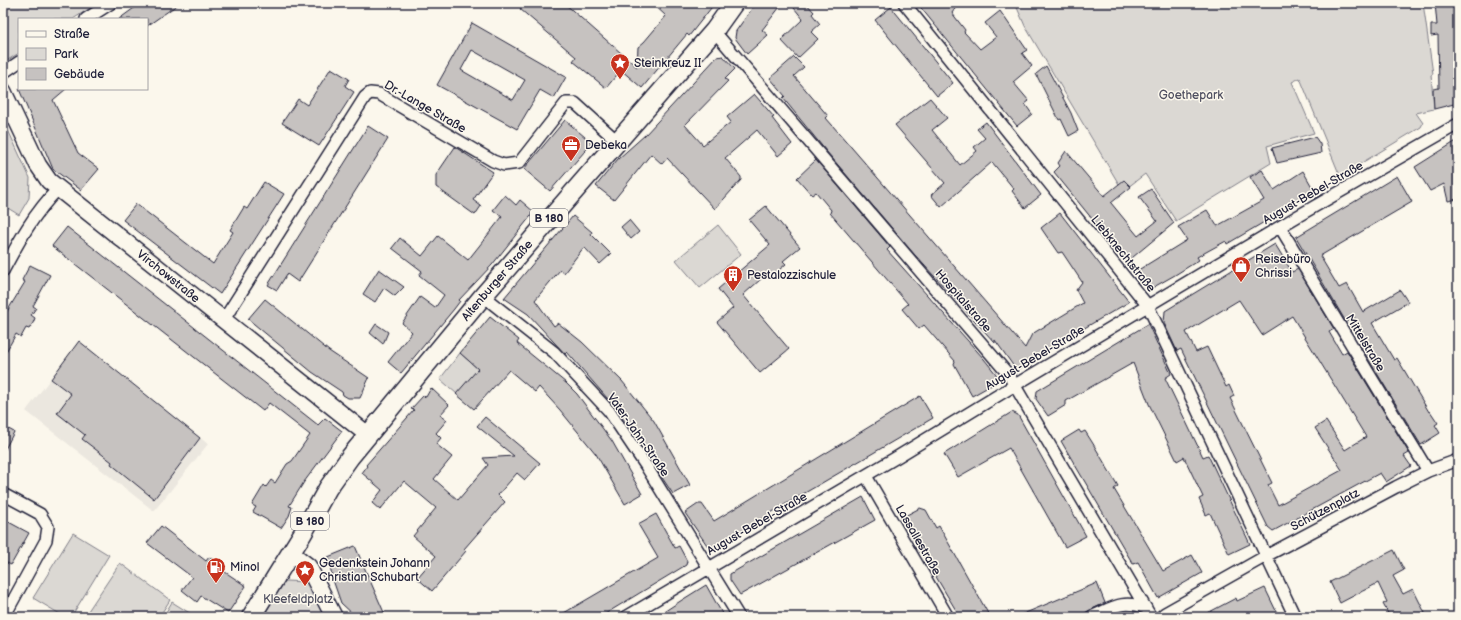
<svg xmlns="http://www.w3.org/2000/svg" width="1461" height="620" viewBox="0 0 1461 620" font-family="'Balsamiq Sans',sans-serif">
	<rect width="100%" height="100%" fill="#fbf7ec"/>
	<filter id="ink" filterUnits="userSpaceOnUse"><feTurbulence type="fractalNoise" baseFrequency=".025" numOctaves="2"/><feDisplacementMap in="SourceGraphic" scale="8" xChannelSelector="R" yChannelSelector="G"/><feConvolveMatrix kernelMatrix="1 2 1 2 8 2 1 2 1" color-interpolation-filters="sRGB"/></filter>
	<g filter="url(#ink)">
		<path fill="#ebe7df" d="M 79,341 L 208,444 L 154,511 L 26,411 Z"/>
		<path fill="#dbd8d3" stroke="#7e7d87" d="M 3,3 L 98,3 L 73,19 L 19,19 L 19,53 L 3,63 Z
			M 1015,3 L 1423,3 L 1433,74 L 1431,75 L 1434,109 L 1416,113 L 1423,123 L 1421,127 L 1340,176 L 1300,78 L 1292,82 L 1314,133 L 1267,146 L 1271,163 L 1176,221 L 1145,174 L 1123,191 L 1025,26 Z
			M 3,119 L 30,178 L 29,198 L 19,215 L 3,205 Z
			M 718,225 L 741,254 L 700,288 L 676,260 Z
			M 460,353 L 478,369 L 457,394 L 440,379 Z
			M 73,533 L 109,555 L 71,617 L 65,617 L 33,598 Z
			M 120,563 L 170,600 L 159,617 L 84,617 Z
			M 285,581 L 309,582 L 328,617 L 263,617 Z
			M 172,602 L 196,617 L 163,617 Z
			M 1120,607 L 1144,610 L 1148,617 L 1098,617 Z"/>
		<path fill="#c6c2c0" stroke="#22223b" fill-rule="evenodd" d="M 141,3 L 180,3 L 147,26 L 147,19 L 119,19 Z
			M 525,3 L 564,3 L 637,67 L 638,47 L 644,42 L 666,16 L 652,3 L 715,3 L 689,36 L 687,34 L 642,88 L 621,70 L 606,88 L 573,61 L 576,57 L 520,9 Z
			M 756,3 L 783,3 L 762,30 L 768,35 L 747,54 L 735,38 L 736,31 Z
			M 790,3 L 806,3 L 814,12 L 812,14 L 820,24 L 811,32 L 818,39 L 798,58 L 781,40 L 803,19 Z
			M 917,3 L 959,3 L 952,13 L 965,30 L 964,32 L 980,49 L 996,37 L 985,23 L 1000,11 L 1027,50 L 1022,53 L 1032,66 L 1013,82 L 1029,101 L 1025,104 L 1032,114 L 1017,126 Z
			M 1435,3 L 1458,3 L 1458,103 L 1434,109 L 1433,89 L 1439,88 L 1438,35 L 1431,36 L 1431,25 L 1437,25 Z
			M 891,7 L 953,83 L 937,96 L 875,20 Z
			M 472,23 L 566,77 L 554,98 L 540,90 L 517,129 L 437,85 ZM 472,50 L 525,80 L 513,100 L 461,70 Z
			M 723,56 L 735,69 L 725,79 L 728,81 L 685,125 L 703,145 L 731,122 L 727,117 L 754,94 L 774,117 L 772,118 L 792,144 L 778,156 L 757,130 L 725,158 L 741,177 L 741,180 L 715,209 L 667,158 L 662,164 L 651,154 L 614,200 L 596,186 L 618,159 L 645,135 L 717,57 Z
			M 794,57 L 804,67 L 794,76 L 828,116 L 826,118 L 1025,348 L 1032,334 L 1083,303 L 1076,290 L 1082,282 L 1062,252 L 1058,253 L 1041,228 L 1060,213 L 1129,302 L 1057,344 L 1017,371 L 995,340 L 995,343 L 914,254 L 826,151 L 783,98 L 785,96 L 770,78 Z
			M 1046,66 L 1071,113 L 1078,131 L 1069,136 L 1061,119 L 1059,120 L 1036,74 Z
			M 331,68 L 349,79 L 345,86 L 354,92 L 319,146 L 282,123 L 298,99 L 307,105 Z
			M 19,89 L 66,89 L 53,100 L 78,153 L 99,169 L 81,190 L 53,169 Z
			M 930,98 L 947,118 L 932,130 L 960,165 L 977,151 L 974,147 L 985,138 L 977,129 L 986,122 L 1041,195 L 1025,208 L 1012,191 L 1014,189 L 992,162 L 941,207 L 931,195 L 945,183 L 895,125 Z
			M 565,120 L 592,143 L 550,191 L 524,169 Z
			M 368,126 L 388,139 L 298,282 L 287,274 L 277,290 L 268,285 Z
			M 1315,137 L 1320,144 L 1321,153 L 1277,163 L 1272,148 Z
			M 1458,140 L 1458,199 L 1448,201 L 1444,184 L 1430,191 L 1415,167 Z
			M 455,147 L 493,172 L 473,200 L 481,206 L 475,215 L 436,187 L 436,175 Z
			M 1066,151 L 1104,196 L 1124,180 L 1131,187 L 1111,203 L 1138,236 L 1157,221 L 1139,197 L 1151,189 L 1174,223 L 1127,262 L 1054,172 L 1060,166 L 1058,163 Z
			M 816,160 L 890,247 L 887,250 L 984,359 L 996,374 L 997,382 L 972,396 L 954,364 L 955,361 L 924,325 L 919,329 L 902,309 L 908,304 L 830,213 L 831,210 L 816,192 L 812,195 L 797,178 Z
			M 1262,170 L 1274,190 L 1303,171 L 1315,192 L 1227,244 L 1226,241 L 1197,257 L 1199,260 L 1175,275 L 1152,288 L 1147,288 L 1135,272 L 1187,240 L 1178,227 L 1207,210 L 1217,226 L 1264,200 L 1250,177 Z
			M 1397,176 L 1412,202 L 1320,256 L 1339,288 L 1347,284 L 1363,312 L 1400,290 L 1408,302 L 1372,323 L 1394,360 L 1397,358 L 1429,412 L 1430,411 L 1438,423 L 1435,425 L 1440,433 L 1421,445 L 1359,344 L 1366,339 L 1354,317 L 1346,322 L 1296,237 Z
			M 264,182 L 284,194 L 220,294 L 123,220 L 136,204 L 213,264 L 233,232 L 230,230 L 244,207 L 247,209 Z
			M 505,195 L 516,205 L 520,200 L 534,212 L 492,265 L 459,300 L 460,301 L 454,309 L 401,373 L 388,362 L 412,332 L 402,323 L 420,297 L 435,308 L 444,295 L 419,275 L 422,271 L 392,248 L 400,238 L 422,256 L 438,236 L 468,260 L 502,217 L 493,210 Z
			M 766,206 L 800,247 L 783,261 L 786,264 L 772,276 L 769,272 L 743,295 L 789,349 L 760,373 L 717,322 L 733,308 L 718,289 L 770,245 L 749,220 Z
			M 573,216 L 592,232 L 591,234 L 611,254 L 600,264 L 584,247 L 564,273 L 560,270 L 535,300 L 554,326 L 558,323 L 582,342 L 622,381 L 654,421 L 690,485 L 673,494 L 614,406 L 567,352 L 565,354 L 528,314 L 504,298 Z
			M 629,220 L 639,232 L 631,239 L 621,227 Z
			M 67,227 L 318,425 L 325,418 L 342,431 L 304,482 L 289,506 L 292,507 L 289,516 L 281,528 L 253,512 L 256,507 L 252,505 L 264,485 L 266,487 L 271,480 L 275,483 L 287,464 L 292,461 L 310,435 L 269,403 L 263,411 L 52,246 Z
			M 1275,244 L 1292,272 L 1298,269 L 1334,329 L 1329,332 L 1342,354 L 1347,351 L 1409,453 L 1404,456 L 1411,466 L 1386,482 L 1380,473 L 1273,531 L 1268,527 L 1181,349 L 1177,351 L 1164,323 L 1165,311 ZM 1239,300 L 1262,335 L 1292,316 L 1366,437 L 1345,450 L 1326,421 L 1315,428 L 1342,470 L 1278,505 L 1268,485 L 1272,483 L 1230,398 L 1234,396 L 1229,385 L 1226,387 L 1207,347 L 1196,352 L 1186,332 Z
			M 30,265 L 50,275 L 33,306 L 36,308 L 31,315 L 35,318 L 33,323 L 29,329 L 26,328 L 21,337 L 16,334 L 3,357 L 3,318 L 25,282 L 22,280 Z
			M 379,269 L 404,287 L 395,296 L 384,288 L 375,302 L 363,294 Z
			M 265,299 L 329,351 L 369,378 L 360,398 L 348,398 L 343,395 L 342,392 L 312,372 L 248,319 Z
			M 490,317 L 519,340 L 517,343 L 566,383 L 577,394 L 612,441 L 642,494 L 625,504 L 596,454 L 560,410 L 539,387 L 535,392 L 509,370 L 474,409 L 456,394 L 478,369 L 460,353 Z
			M 376,324 L 388,332 L 383,344 L 370,333 Z
			M 1148,324 L 1171,374 L 1165,378 L 1203,457 L 1208,455 L 1250,544 L 1229,554 L 1210,513 L 1206,515 L 1199,499 L 1203,497 L 1184,457 L 1177,461 L 1149,404 L 1133,363 L 1066,401 L 1066,405 L 1048,416 L 1036,399 L 1037,391 Z
			M 79,341 L 200,438 L 154,499 L 111,464 L 112,462 L 82,439 L 85,435 L 57,413 L 71,394 L 51,379 Z
			M 431,388 L 449,405 L 440,415 L 447,420 L 436,433 L 441,438 L 436,444 L 452,457 L 434,479 L 458,500 L 488,465 L 483,458 L 514,456 L 477,426 L 485,417 L 540,463 L 525,480 L 517,473 L 498,495 L 505,502 L 464,549 L 466,551 L 432,591 L 417,578 L 436,556 L 413,536 L 436,508 L 404,481 L 380,510 L 372,503 L 382,490 L 362,473 L 367,466 L 366,465 L 414,410 L 411,409 L 423,396 L 426,397 Z
			M 920,396 L 933,418 L 774,511 L 711,551 L 685,513 L 698,504 L 702,504 L 714,521 Z
			M 1012,412 L 1018,415 L 1086,536 L 1065,547 L 1009,448 L 958,477 L 944,454 Z
			M 3,426 L 14,432 L 3,453 Z
			M 1079,430 L 1081,433 L 1085,431 L 1092,442 L 1118,486 L 1114,489 L 1163,571 L 1192,555 L 1202,573 L 1158,598 L 1138,562 L 1133,564 L 1061,441 Z
			M 863,497 L 875,520 L 740,595 L 730,580 L 730,574 Z
			M 920,508 L 926,510 L 936,528 L 939,526 L 990,617 L 960,617 L 901,518 Z
			M 656,514 L 675,548 L 679,546 L 687,561 L 686,565 L 600,617 L 557,617 L 658,558 L 638,524 Z
			M 3,519 L 29,533 L 11,565 L 3,561 Z
			M 161,526 L 206,561 L 209,557 L 221,565 L 219,568 L 246,586 L 228,613 L 201,596 L 197,602 L 182,590 L 192,577 L 147,543 Z
			M 355,546 L 375,592 L 386,617 L 356,617 L 341,603 L 333,580 L 328,557 Z
			M 1394,550 L 1404,570 L 1393,576 L 1403,594 L 1413,589 L 1427,617 L 1390,617 L 1383,604 L 1387,602 L 1378,583 L 1340,603 L 1330,582 Z
			M 1097,583 L 1105,603 L 1088,611 L 1081,617 L 1016,617 Z
			M 706,585 L 724,617 L 656,617 L 682,600 Z
			M 1265,588 L 1279,617 L 1200,617 L 1236,598 L 1237,601 Z"/>
		<g fill="none" stroke-linecap="round" stroke-linejoin="round">
			<defs>
				<path id="street" d="M 904,3 L 1148,306 L 1295,617
					M 86,19 L 111,3
					M 714,31 L 1008,374 L 1151,617
					M 3,73 L 19,62
					M 1280,227 L 1428,471
					M 3,271 C 19,241 34,213 58,189
					M 483,296 L 554,352 L 609,411 L 646,466 L 739,617
					M 223,321 L 365,97 L 370,93 L 379,94 L 493,161 L 504,165 L 519,163 L 566,103 L 575,103 L 617,141
					M 866,476 L 948,617
					M 3,494 L 40,514 L 48,527 L 46,540 L 4,617
					M 626,617 L 897,457 L 1015,385 L 1298,216 L 1458,124
					M 1091,617 C 1112,608 1122,599 1146,608
					M 1161,617 L 1165,613 L 1266,556 L 1396,487 L 1428,471 L 1458,460"/>
				<g id="secondary">
					<path id="s1" d="M 3,91 L 38,165 L 49,181 L 368,435"/>
					<path d="M 291,553 L 308,566 L 334,617"/>
				</g>
				<g id="primary">
					<path id="s2" d="M 251,617 L 303,533 L 328,488 L 350,457 L 483,296 L 714,31 L 734,3"/>
				</g>
			</defs>
			<use href="#street" stroke="#22223b" stroke-width="14"/>
			<use href="#secondary" stroke="#22223b" stroke-width="19"/>
			<use href="#primary" stroke="#22223b" stroke-width="21"/>
			<use href="#street" stroke="#fbf7ec" stroke-width="11"/>
			<use href="#secondary" stroke="#fbf7ec" stroke-width="16"/>
			<use href="#primary" stroke="#fbf7ec" stroke-width="18"/>
		</g>
	</g>
	<defs>
		<symbol id="sight-pin" viewBox="-11 -11 22 30"><path d="M0 17L-7.5 6A9.5 9.5 0 1 1 7.5 6Z" fill="#c8321e" stroke="#fbf7ec"/><path d="M0-6L1.8-2.2L6-1.7L2.9 1.2L3.7 5.4L0 3.3L-3.7 5.4L-2.9 1.2L-6-1.7L-1.8-2.2Z" fill="#fff"/></symbol>
		<symbol id="office-pin" viewBox="-11 -11 22 30"><path d="M0 17L-7.5 6A9.5 9.5 0 1 1 7.5 6Z" fill="#c8321e" stroke="#fbf7ec"/><path d="M-6-3h4V-5.5h4V-3h4V5H-6ZM-1-4.5V-3h2v-1.5ZM-6 0V1H6V0Z" fill="#fff"/></symbol>
		<symbol id="shop-pin" viewBox="-11 -11 22 30"><path d="M0 17L-7.5 6A9.5 9.5 0 1 1 7.5 6Z" fill="#c8321e" stroke="#fbf7ec"/><path d="M-5-2.5h2.3a2.7 3.5 0 0 1 5.4 0H5L5.5 6h-11ZM-1.5-2.5h3a1.5 2.3 0 0 0-3 0Z" fill="#fff"/></symbol>
		<symbol id="building-pin" viewBox="-11 -11 22 30"><path d="M0 17L-7.5 6A9.5 9.5 0 1 1 7.5 6Z" fill="#c8321e" stroke="#fbf7ec"/><path d="M-4-6H4V6H1V3H-1V6H-4ZM-2.5-4.3h1.7v1.8h-1.7ZM.8-4.3h1.7v1.8H.8ZM-2.5-1h1.7V.8h-1.7ZM.8-1h1.7V.8H.8Z" fill="#fff"/></symbol>
		<symbol id="fuel-pin" viewBox="-11 -11 22 30"><path d="M0 17L-7.5 6A9.5 9.5 0 1 1 7.5 6Z" fill="#c8321e" stroke="#fbf7ec"/><path d="M-5.5-6h7V0h2V4h1.3V-2.5L3-4.5l.8-.8L6-3V5H2.5V1h-1V6h-7ZM-4.2-4.7v3.2H.2V-4.7Z" fill="#fff"/></symbol>
	</defs>
	<g fill-rule="evenodd">
		<use href="#sight-pin" x="609" y="52" width="22" height="30"/>
		<use href="#office-pin" x="560" y="134" width="22" height="30"/>
		<use href="#shop-pin" x="1230" y="255" width="22" height="30"/>
		<use href="#building-pin" x="722" y="264" width="22" height="30"/>
		<use href="#fuel-pin" x="205" y="556" width="22" height="30"/>
		<use href="#sight-pin" x="294" y="559" width="22" height="30"/>
	</g>
	<g text-anchor="middle" dominant-baseline="central" stroke-width="3" stroke-linejoin="round" paint-order="stroke">
		<g fill="#fbf7ec" stroke="#636270" stroke-width="1">
			<rect x="530" y="209" width="38" height="18" rx="3"/>
			<rect x="291" y="512" width="38" height="18" rx="3"/>
		</g>
		<g font-size="11" font-weight="bold" fill="#22223b">
			<text x="549" y="218">B 180</text>
			<text x="310" y="521">B 180</text>
		</g>
		<g font-size="12" fill="#22223b" stroke="#fbf7ec" text-anchor="start">
			<text x="634" y="63">Steinkreuz II</text>
			<text x="585" y="145">Debeka</text>
			<text x="1255" y="259">Reisebüro<tspan x="1255" dy="14">Chrissi</tspan></text>
			<text x="747" y="275">Pestalozzischule</text>
			<text x="319" y="563">Gedenkstein Johann<tspan x="319" dy="14">Christian Schubart</tspan></text>
			<text x="230" y="567">Minol</text>
		</g>
		<g font-size="12" fill="#505061" stroke="#fbf7ec">
			<text x="1191" y="95">Goethepark</text>
			<text x="298" y="599">Kleefeldplatz</text>
		</g>
		<g font-size="12" fill="#22223b" stroke="#fbf7ec">
			<text transform="translate(425 107) rotate(30)">Dr.-Lange Straße</text>
			<text transform="translate(1313 193) rotate(-30)">August-Bebel-Straße</text>
			<text transform="translate(1123 254) rotate(51)">Liebknechtstraße</text>
			<text stroke="none"><textPath href="#s1" startOffset="254">Virchowstraße</textPath></text>
			<text stroke="none"><textPath href="#s2" startOffset="418">Altenburger Straße</textPath></text>
			<text transform="translate(963 301) rotate(49)">Hospitalstraße</text>
			<text transform="translate(1365 343) rotate(59)">Mittelstraße</text>
			<text transform="translate(1035 358) rotate(-31)">August-Bebel-Straße</text>
			<text transform="translate(638 435) rotate(55)">Vater-Jahn-Straße</text>
			<text transform="translate(1325 510) rotate(-28)">Schützenplatz</text>
			<text transform="translate(757 524) rotate(-30)">August-Bebel-Straße</text>
			<text transform="translate(918 540) rotate(60)">Lassallestraße</text>
		</g>
	</g>
	<rect width="1461" height="620" fill="none" stroke="#fbf7ec" stroke-width="16"/>
	<rect x="8" y="8" width="1445" height="604" fill="none" stroke="#22223b" stroke-width="1.5" filter="url(#ink)"/>
	<rect x="18" y="18" width="130" height="72" fill="#fbf7ec" stroke="#a4a2a5"/>
	<rect x="26" y="31" width="20" height="6" fill="#fbf7ec" stroke="#a4a2a5"/>
	<text x="54" y="38" font-size="12" fill="#22223b">Straße</text>
	<rect x="26" y="48" width="20" height="12" fill="#dbd8d3" stroke="#a4a2a5"/>
	<text x="54" y="58" font-size="12" fill="#22223b">Park</text>
	<rect x="26" y="68" width="20" height="12" fill="#c6c2c0" stroke="#a4a2a5"/>
	<text x="54" y="78" font-size="12" fill="#22223b">Gebäude</text>
</svg>
